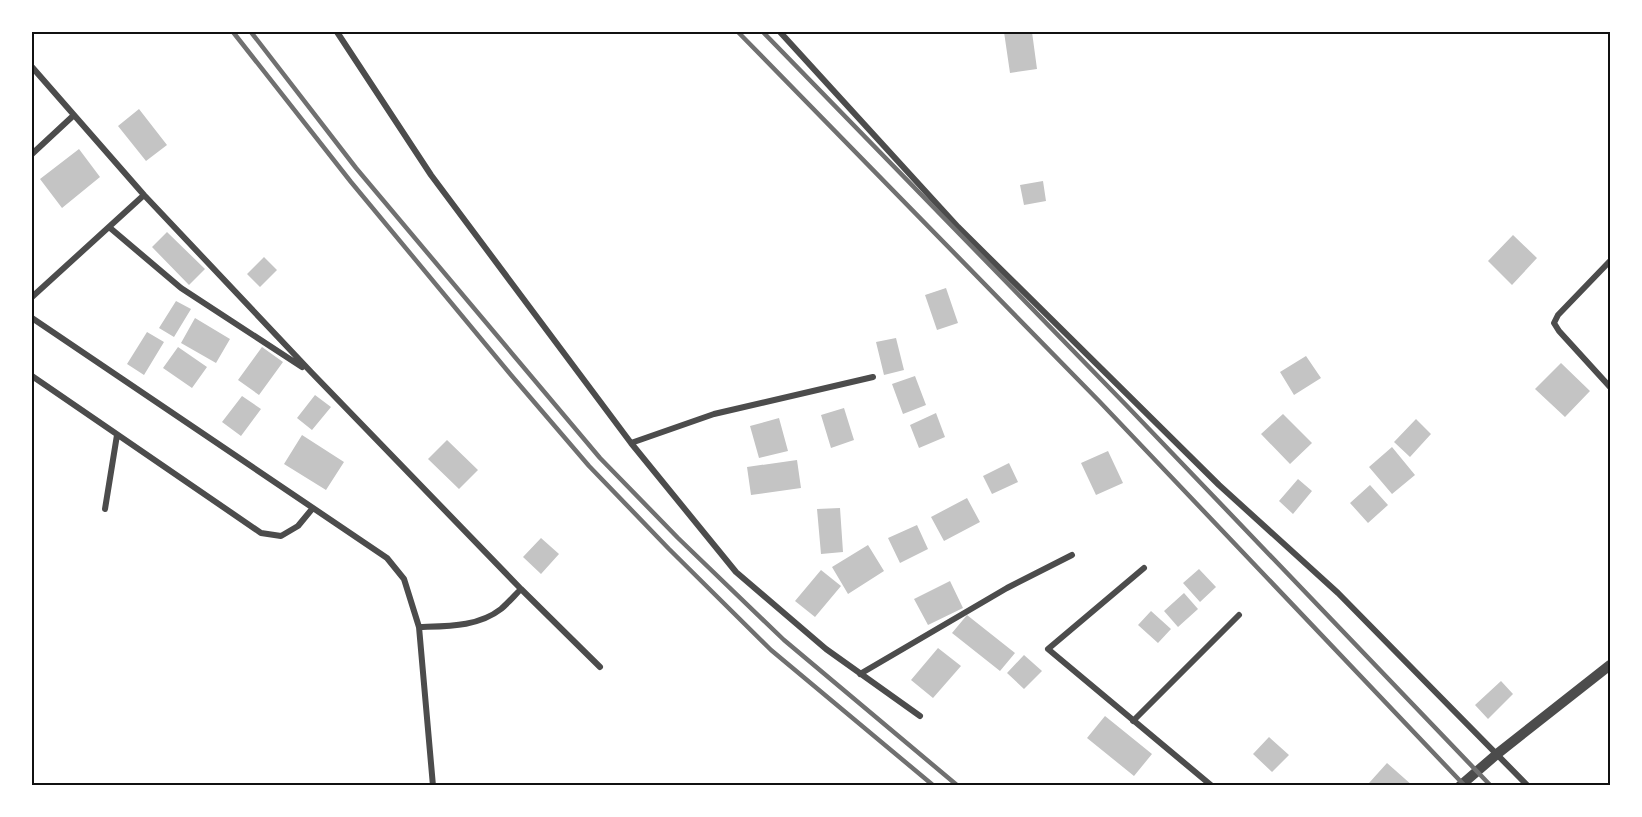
<svg xmlns="http://www.w3.org/2000/svg" width="1642" height="817" viewBox="0 0 1642 817" font-family="Raleway,sans-serif">
	<rect width="100%" height="100%" fill="#fff"/>
	<path fill="#c4c4c4" d="M 1004,32 L 1032,32 L 1037,69 L 1010,73 Z
		M 139,109 L 167,145 L 146,161 L 118,126 Z
		M 79,149 L 100,177 L 62,208 L 40,179 Z
		M 1043,181 L 1046,201 L 1024,205 L 1020,185 Z
		M 167,232 L 205,269 L 189,285 L 152,247 Z
		M 1513,235 L 1537,258 L 1512,285 L 1488,261 Z
		M 264,257 L 277,270 L 260,287 L 247,274 Z
		M 946,288 L 958,323 L 937,330 L 925,295 Z
		M 176,301 L 191,309 L 174,337 L 159,328 Z
		M 195,318 L 230,339 L 216,363 L 181,343 Z
		M 147,332 L 164,342 L 144,375 L 127,364 Z
		M 896,338 L 904,370 L 884,375 L 876,342 Z
		M 178,347 L 207,367 L 192,388 L 163,368 Z
		M 262,347 L 283,362 L 259,395 L 238,380 Z
		M 1306,356 L 1321,378 L 1294,395 L 1280,372 Z
		M 1561,363 L 1590,391 L 1565,417 L 1535,389 Z
		M 915,376 L 926,405 L 903,414 L 892,384 Z
		M 315,395 L 331,407 L 312,430 L 297,418 Z
		M 242,396 L 261,409 L 241,436 L 222,422 Z
		M 844,408 L 854,440 L 831,448 L 821,415 Z
		M 936,413 L 945,437 L 919,448 L 910,425 Z
		M 1283,414 L 1312,443 L 1290,464 L 1261,434 Z
		M 779,418 L 788,451 L 759,458 L 750,426 Z
		M 1416,419 L 1431,434 L 1410,457 L 1394,442 Z
		M 302,435 L 344,462 L 326,490 L 284,464 Z
		M 447,440 L 478,470 L 459,489 L 428,459 Z
		M 1392,447 L 1415,475 L 1392,494 L 1369,467 Z
		M 1108,451 L 1123,483 L 1096,495 L 1081,463 Z
		M 797,460 L 801,488 L 751,495 L 747,467 Z
		M 1009,463 L 1018,482 L 992,494 L 983,476 Z
		M 1298,479 L 1312,491 L 1293,514 L 1279,501 Z
		M 1370,485 L 1388,505 L 1368,523 L 1350,503 Z
		M 967,498 L 980,522 L 944,541 L 931,517 Z
		M 840,508 L 843,552 L 821,554 L 817,509 Z
		M 917,525 L 928,549 L 900,563 L 888,538 Z
		M 541,538 L 559,554 L 541,574 L 523,557 Z
		M 868,545 L 884,571 L 848,594 L 832,567 Z
		M 1199,569 L 1216,587 L 1200,602 L 1183,583 Z
		M 821,570 L 841,586 L 815,617 L 795,601 Z
		M 950,581 L 963,608 L 928,625 L 914,599 Z
		M 1184,593 L 1198,609 L 1178,627 L 1164,611 Z
		M 1151,611 L 1171,629 L 1158,643 L 1138,625 Z
		M 967,615 L 1015,653 L 1000,671 L 952,633 Z
		M 938,648 L 961,666 L 933,698 L 911,680 Z
		M 1024,655 L 1042,671 L 1024,689 L 1007,673 Z
		M 1501,681 L 1513,694 L 1488,719 L 1475,705 Z
		M 1105,716 L 1152,754 L 1134,776 L 1087,738 Z
		M 1269,737 L 1289,755 L 1272,772 L 1253,754 Z
		M 1387,763 L 1413,786 L 1372,786 L 1369,783 Z"/>
	<g fill="none" stroke-linecap="round" stroke-linejoin="round">
		<path stroke="#4c4c4c" stroke-width="6" d="M 337,32 L 431,175 L 631,443 L 736,572 L 826,649 L 920,716
			M 780,32 L 958,227 L 1219,485 L 1338,593 L 1528,786
			M 32,67 L 144,195 L 312,373 L 521,589 L 600,667
			M 32,154 L 74,115
			M 109,227 L 181,288 L 302,367
			M 1610,261 L 1558,315 L 1554,323 L 1559,331 L 1610,387
			M 32,297 L 144,195
			M 32,318 L 387,558 L 404,579 L 419,627 L 433,786
			M 32,376 L 261,533 L 281,536 L 298,526 L 312,509
			M 631,443 L 714,414 L 873,377
			M 105,509 L 117,435
			M 1144,568 L 1048,649 L 1212,786
			M 419,627 C 447,626 478,627 501,609 C 508,603 514,596 521,589
			M 860,674 L 1007,588 L 1072,555
			M 1133,721 L 1239,615"/>
		<path stroke="#4c4c4c" stroke-width="10" d="M 1460,786 L 1497,754 L 1610,665"/>
		<path stroke="#707070" stroke-width="4.5" d="M 233,32 L 351,182 L 511,375 L 589,466 L 669,549 L 771,650 L 934,786
			M 251,32 L 356,168 L 600,458 L 678,538 L 784,640 L 958,786
			M 738,32 L 1099,401 L 1465,786
			M 763,32 L 1126,405 L 1491,786"/>
	</g>
	<rect width="1642" height="817" fill="none" stroke="#ffffff" stroke-width="66"/>
	<rect x="33" y="33" width="1576" height="751" fill="none" stroke="#111" stroke-width="2"/>
</svg>
